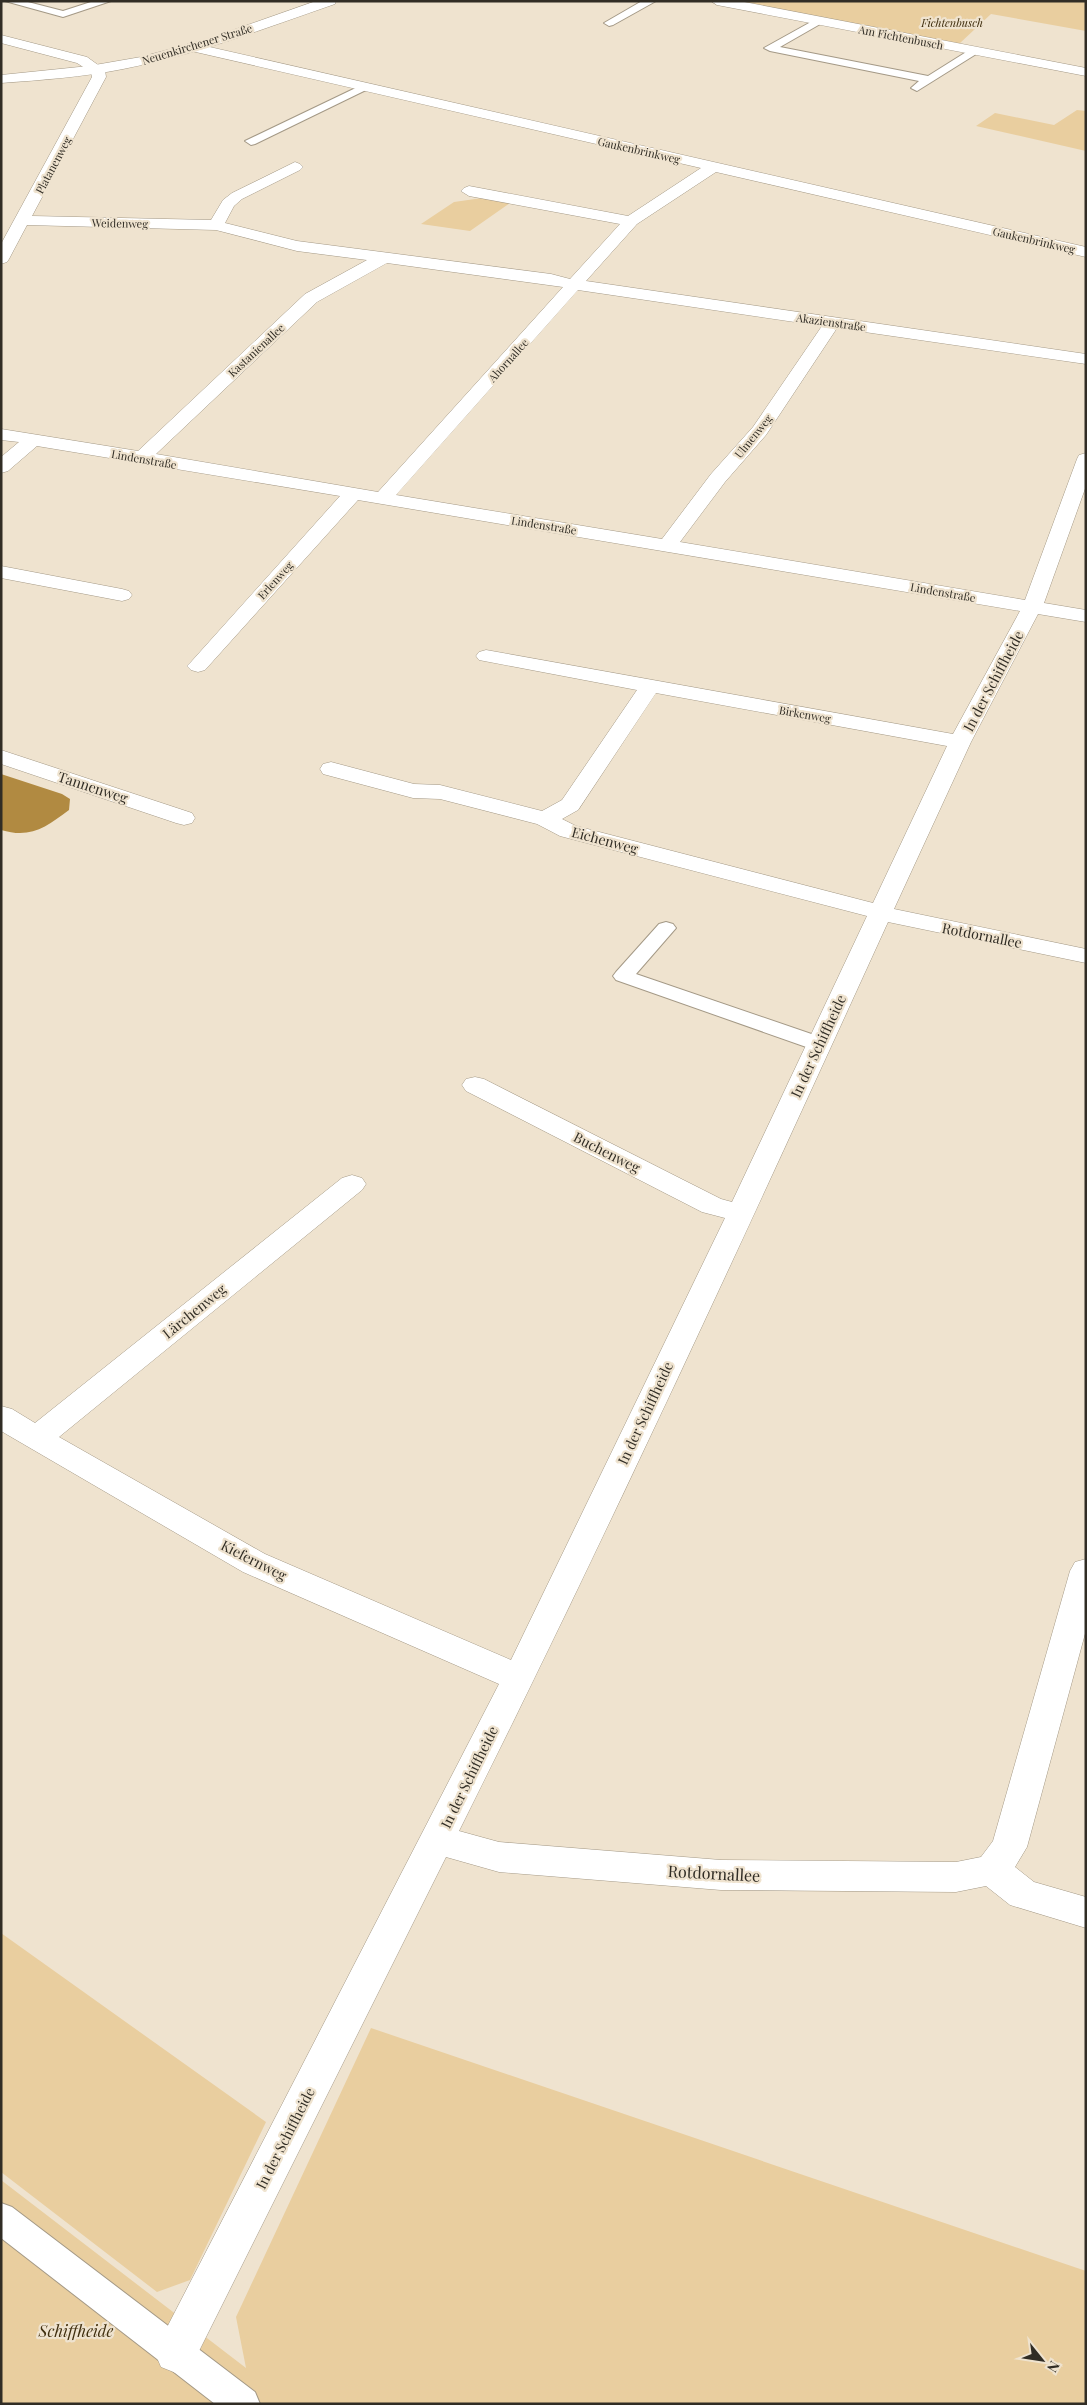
<svg xmlns="http://www.w3.org/2000/svg" width="1087" height="2405" viewBox="0 0 1087 2405" font-family="'Playfair Display',serif">
	<rect width="100%" height="100%" fill="#efe3cf"/>
	<path fill="#e9ce9f" d="M 735,1 L 1086,1 L 1086,31 L 991,14 L 959,44 Z
		M 1077,110 L 1086,111 L 1086,151 L 976,126 L 995,113 L 1054,125 Z
		M 482,198 L 510,203 L 470,231 L 421,224 L 454,202 Z
		M 1,1933 L 266,2122 L 190,2280 L 157,2292 L 1,2172 Z
		M 371,2028 L 1086,2271 L 1086,2404 L 1,2404 L 1,2180 L 246,2368 L 236,2317 Z"/>
	<path fill="#b18a41" d="M 1,774 L 62,794 L 70,799 L 69,810 C 46,827 31,839 1,830 Z"/>
	<g fill="none" stroke-linecap="round" stroke-linejoin="round">
		<defs>
			<path id="lane" d="M 5,1 L 24,1 L 63,11 L 94,1 L 111,1 L 63,17 Z
				M 642,1 L 656,1 L 613,25 L 609,26 L 604,23 Z
				M 818,18 L 823,21 L 822,23 L 780,47 L 928,76 L 971,49 L 979,49 L 981,51 L 917,91 L 911,88 L 919,81 L 770,51 L 764,48 Z
				M 364,84 L 368,85 L 370,87 L 368,89 L 255,144 L 251,145 L 245,141 Z
				M 666,922 L 673,924 L 676,928 L 636,974 L 826,1039 L 829,1044 L 826,1049 L 819,1050 L 812,1049 L 616,980 L 613,976 L 616,972 L 659,924 Z
				M 1,2203 L 12,2207 L 255,2392 L 260,2404 L 215,2404 L 1,2238 Z"/>
			<path id="street" d="M 711,1 L 739,1 L 1086,68 L 1086,76 L 717,5 Z
				M 1,35 L 87,57 L 105,70 L 106,77 L 32,216 L 211,220 L 223,200 L 232,193 L 295,162 L 300,164 L 303,167 L 300,170 L 242,199 L 234,206 L 225,223 L 297,241 L 551,274 L 570,279 L 620,224 L 469,196 L 461,191 L 464,188 L 469,186 L 628,216 L 701,168 L 187,50 L 185,47 L 187,44 L 192,43 L 1086,247 L 1086,257 L 716,172 L 637,224 L 586,281 L 1086,354 L 1086,364 L 837,328 L 766,435 L 725,482 L 680,542 L 1025,600 L 1077,459 L 1079,455 L 1086,453 L 1086,486 L 1044,603 L 1086,610 L 1086,622 L 1038,614 L 971,742 L 894,909 L 1086,949 L 1086,963 L 888,922 C 749,1227 609,1531 459,1831 L 499,1842 L 721,1860 L 956,1862 L 981,1857 L 993,1841 L 1070,1571 L 1075,1562 L 1086,1559 L 1086,1630 L 1027,1847 L 1015,1867 L 1034,1882 L 1086,1897 L 1086,1928 L 1010,1905 L 986,1886 L 956,1892 L 721,1890 L 499,1872 L 446,1857 L 191,2367 L 176,2373 L 161,2367 L 155,2353 L 161,2339 L 499,1684 L 243,1572 L 1,1431 L 1,1406 L 12,1409 L 35,1423 L 342,1178 L 352,1175 L 362,1178 L 366,1184 L 362,1190 L 59,1437 L 265,1554 L 511,1660 L 725,1218 L 702,1212 L 466,1091 L 462,1085 L 466,1079 L 475,1077 L 484,1079 L 721,1199 L 732,1202 L 867,916 L 560,836 L 537,824 L 440,799 L 413,798 L 323,774 L 320,769 L 323,764 L 331,762 L 414,784 L 440,785 L 542,811 L 562,800 L 637,690 L 479,660 L 476,656 L 479,652 L 486,650 L 953,734 L 1020,611 L 358,500 L 205,670 L 198,672 L 191,670 L 187,666 L 191,662 L 340,496 L 37,446 L 8,471 L 1,473 L 1,457 L 19,442 L 1,440 L 1,429 L 138,451 L 305,294 L 367,260 L 297,251 L 216,230 L 27,225 L 9,259 L 7,262 L 1,264 L 1,244 L 92,77 L 91,72 L 77,63 L 1,43 ZM 387,263 L 563,287 L 378,492 L 156,454 L 317,302 ZM 578,290 L 822,326 L 753,427 L 711,474 L 662,539 L 396,495 ZM 656,693 L 947,746 L 873,903 L 576,826 L 562,819 L 578,810 Z
				M 1,566 L 122,589 L 129,591 L 132,595 L 129,599 L 122,601 L 1,578 Z
				M 1,750 L 192,813 L 195,818 L 192,823 L 184,825 L 176,823 L 1,764 Z"/>
			<path id="secondary" d="M 316,1 L 336,1 L 335,4 C 265,28 196,55 123,69 C 83,77 42,80 1,83 L 1,75 L 89,66 L 141,57 L 208,39 Z"/>
		</defs>
		<use href="#lane" stroke="#a49986" stroke-width="2"/>
		<use href="#street" stroke="#a49986" stroke-width="1"/>
		<use href="#secondary" stroke="#a49986" stroke-width="1"/>
		<use href="#lane" fill="#fff" fill-rule="evenodd"/>
		<use href="#street" fill="#fff" fill-rule="evenodd"/>
		<use href="#secondary" fill="#fff" fill-rule="evenodd"/>
	</g>
	<g text-anchor="middle" dominant-baseline="central" stroke-width="4.5" stroke-linejoin="round" paint-order="stroke">
		<g font-size="11" font-style="italic" fill="#402f0f" stroke="#efe3cf">
			<text x="952" y="22">Fichtenbusch</text>
		</g>
		<g font-size="11" fill="#312d25" stroke="#efe3cf">
			<text transform="translate(901 37) rotate(11)">Am Fichtenbusch</text>
			<text transform="translate(197 44) rotate(-17)">Neuenkirchener Straße</text>
			<text transform="translate(639 150) rotate(13)">Gaukenbrinkweg</text>
			<text transform="translate(53 165) rotate(-62)">Platanenweg</text>
			<text transform="translate(120 223) rotate(1)">Weidenweg</text>
			<text transform="translate(1034 240) rotate(13)">Gaukenbrinkweg</text>
			<text transform="translate(831 322) rotate(8)">Akazienstraße</text>
			<text transform="translate(256 350) rotate(-43)">Kastanienallee</text>
			<text transform="translate(508 360) rotate(-48)">Ahornallee</text>
			<text transform="translate(753 436) rotate(-51)">Ulmenweg</text>
			<text transform="translate(144 459) rotate(10)">Lindenstraße</text>
			<text transform="translate(544 525) rotate(9)">Lindenstraße</text>
			<text transform="translate(275 580) rotate(-48)">Erlenweg</text>
			<text transform="translate(943 592) rotate(10)">Lindenstraße</text>
			<text transform="translate(805 714) rotate(10)">Birkenweg</text>
		</g>
		<g font-size="14" fill="#312d25" stroke="#efe3cf">
			<text transform="translate(993 681) rotate(-62)">In der Schiffheide</text>
			<text transform="translate(93 787) rotate(18)">Tannenweg</text>
			<text transform="translate(605 840) rotate(15)">Eichenweg</text>
			<text transform="translate(982 935) rotate(11)">Rotdornallee</text>
			<text transform="translate(818 1046) rotate(-65)">In der Schiffheide</text>
			<text transform="translate(607 1152) rotate(27)">Buchenweg</text>
			<text transform="translate(194 1311) rotate(-39)">Lärchenweg</text>
			<text transform="translate(645 1413) rotate(-65)">In der Schiffheide</text>
			<text transform="translate(254 1560) rotate(27)">Kiefernweg</text>
			<text transform="translate(469 1777) rotate(-64)">In der Schiffheide</text>
			<text transform="translate(285 2138) rotate(-63)">In der Schiffheide</text>
		</g>
		<g font-size="16" fill="#312d25" stroke="#efe3cf">
			<text transform="translate(714 1873) rotate(3)">Rotdornallee</text>
		</g>
		<g font-size="16" font-style="italic" fill="#402f0f" stroke="#efe3cf">
			<text x="76" y="2330">Schiffheide</text>
		</g>
	</g>
	<rect width="1087" height="2405" fill="none" stroke="#312d25" stroke-width="5"/>
	<g transform="translate(1042 2360) rotate(120)" stroke="#efe3cf" stroke-width="4" paint-order="stroke">
	<path d="M0-4L9 19L0 12L-9 19Z" fill="#312d25"/>
	<text y="-8" font-size="14" font-weight="bold" text-anchor="middle" fill="#312d25">N</text>
	</g>
</svg>
